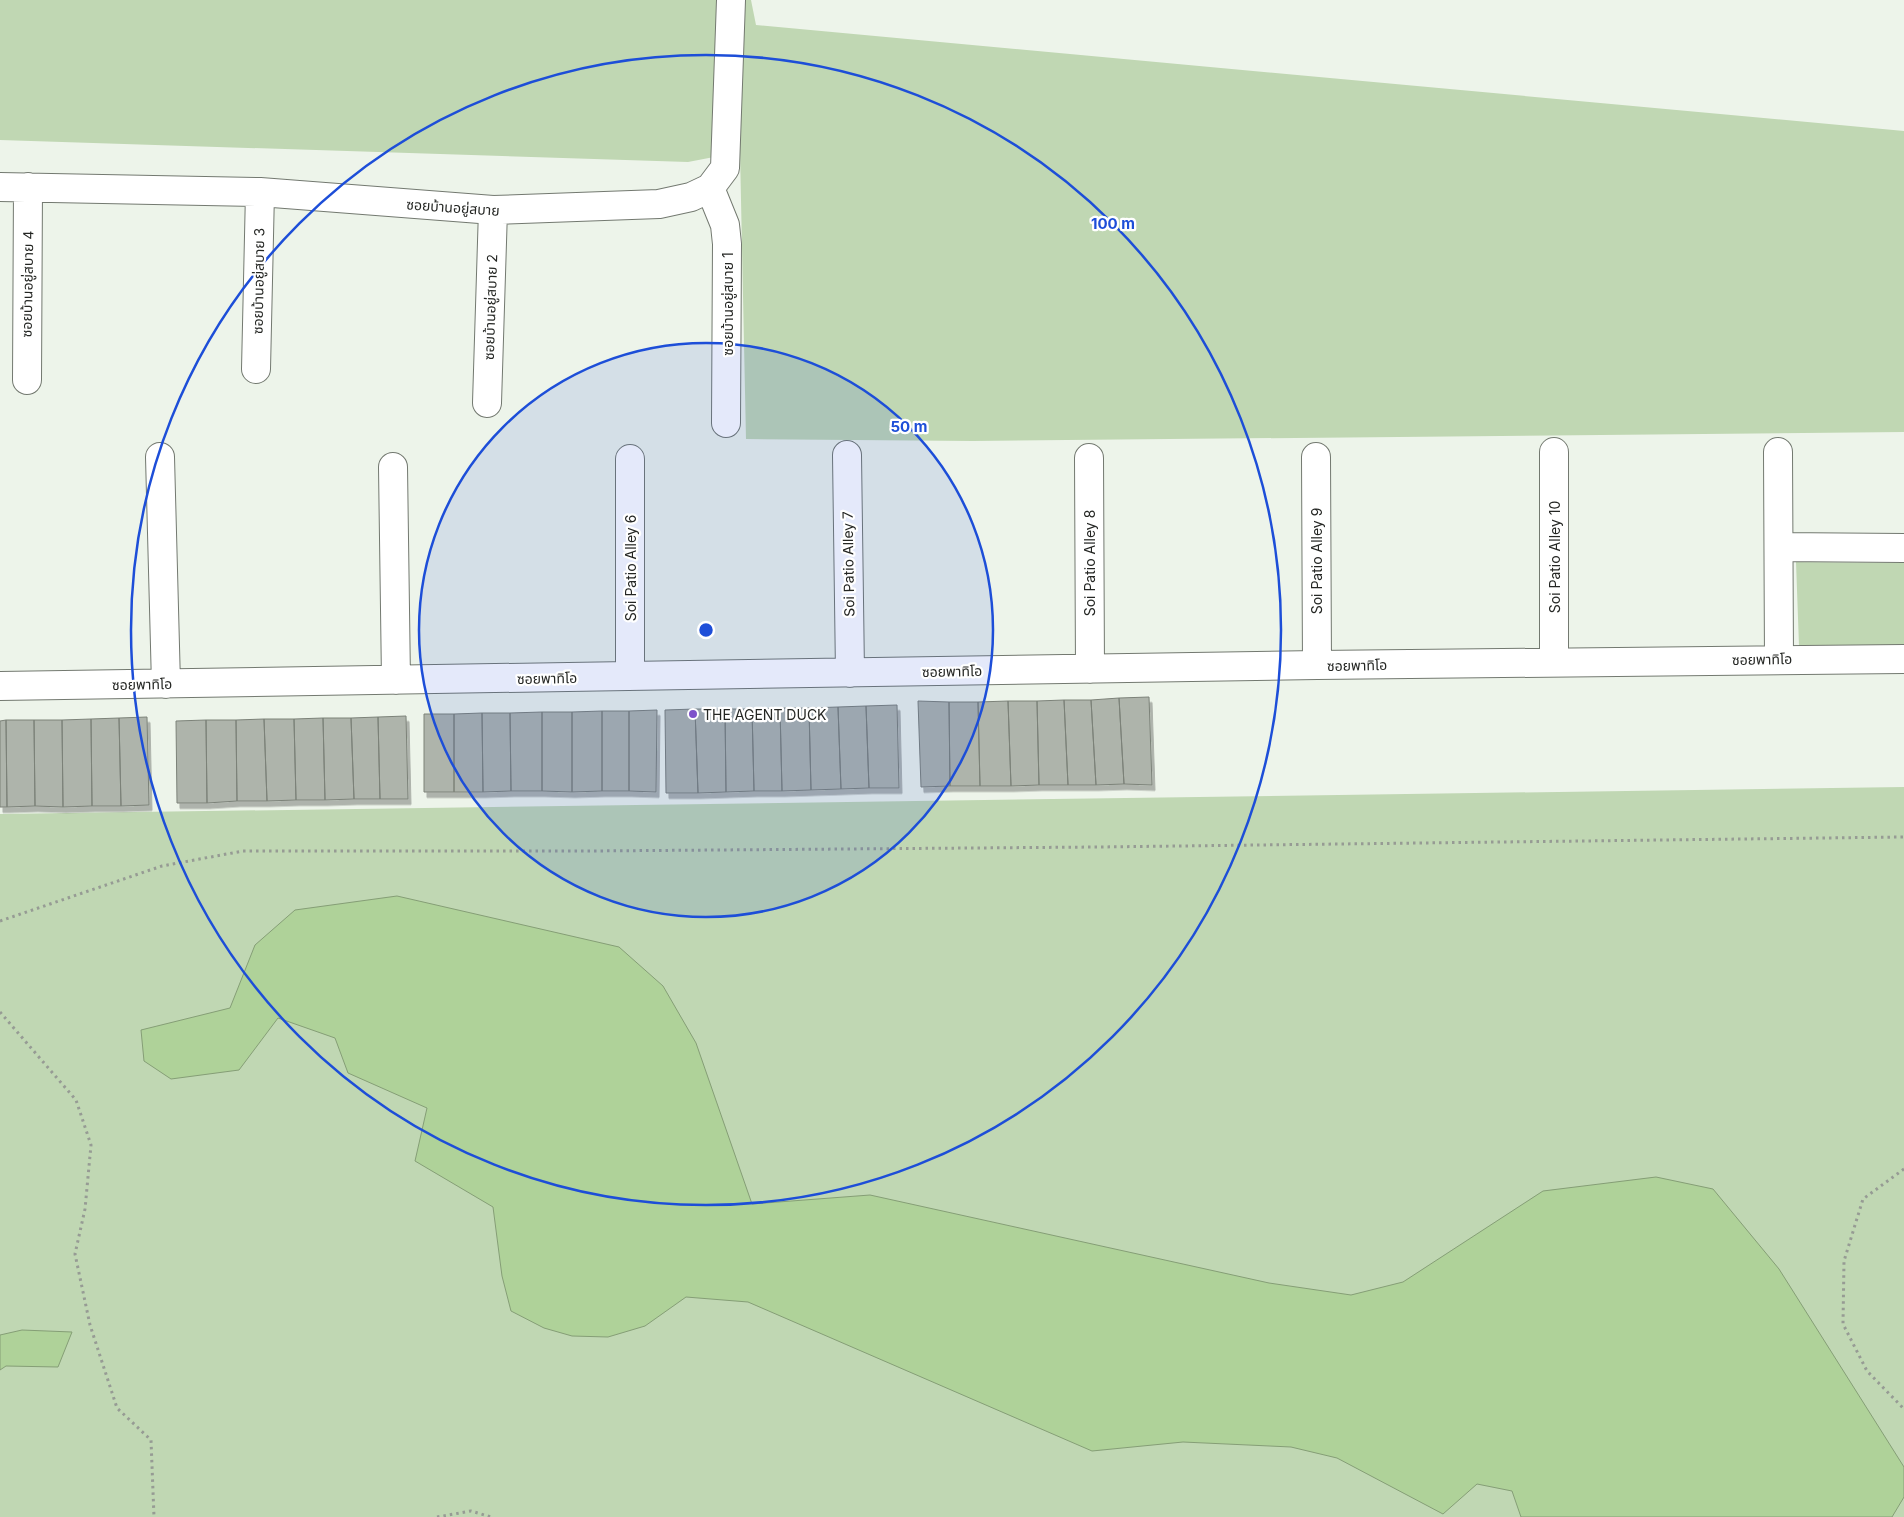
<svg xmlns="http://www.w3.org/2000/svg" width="1904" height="1517" viewBox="0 0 1904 1517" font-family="Inter,'Noto Sans Thai',sans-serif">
	<defs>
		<filter id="shadow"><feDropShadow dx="3" dy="5.5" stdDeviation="0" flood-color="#0004"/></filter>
	</defs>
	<rect width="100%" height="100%" fill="#edf4ea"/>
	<path fill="#c0d7b3" d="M 0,0 L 751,0 L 756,25 L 1904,131 L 1904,432 L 973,441 L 746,439 L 740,152 L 688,162 L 0,140 Z
		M 1796,562 L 1904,563 L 1904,645 L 1799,646 Z
		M 1904,787 L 1904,1517 L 0,1517 L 0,814 Z"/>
	<path fill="#afd299" stroke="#859e76" d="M 397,896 L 619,947 L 663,986 L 696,1043 L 752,1204 L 870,1195 L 1269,1283 L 1351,1295 L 1403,1282 L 1543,1191 L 1656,1177 L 1713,1189 L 1779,1269 L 1904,1467 L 1904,1497 L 1892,1517 L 1521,1517 L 1512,1491 L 1477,1484 L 1443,1514 L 1337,1458 L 1291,1447 L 1183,1442 L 1092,1451 L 748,1302 L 686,1297 L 645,1326 L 608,1337 L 572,1336 L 544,1328 L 511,1311 L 502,1276 L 493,1207 L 415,1161 L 427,1108 L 348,1073 L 335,1038 L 278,1018 L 239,1070 L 171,1079 L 144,1061 L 141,1030 L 230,1008 L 255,945 L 295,910 Z
		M 22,1330 L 72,1332 L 58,1367 L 6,1366 L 0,1370 L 0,1335 Z"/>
	<path fill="#aeb4ab" stroke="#7c8279" filter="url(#shadow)" d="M 1149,697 L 1152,785 L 1124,784 L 1119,698 Z
		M 1119,698 L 1124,784 L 1096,785 L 1091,700 Z
		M 1064,700 L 1068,785 L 1039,785 L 1037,701 Z
		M 1064,700 L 1091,700 L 1096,785 L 1068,785 Z
		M 918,701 L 949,702 L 950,786 L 921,787 Z
		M 1008,701 L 1011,786 L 980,786 L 978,702 Z
		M 1008,701 L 1037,701 L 1039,785 L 1011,786 Z
		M 949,702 L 978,702 L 980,786 L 950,786 Z
		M 897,705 L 899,788 L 869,788 L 866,706 Z
		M 866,706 L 869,788 L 841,789 L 838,707 Z
		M 838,707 L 841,789 L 811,790 L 809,708 Z
		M 780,708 L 782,791 L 754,791 L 752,709 Z
		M 780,708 L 809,708 L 811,790 L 782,791 Z
		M 695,709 L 698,793 L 666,793 L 665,710 Z
		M 695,709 L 725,709 L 726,792 L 698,793 Z
		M 725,709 L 752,709 L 754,791 L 726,792 Z
		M 657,710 L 656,792 L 629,791 L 629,711 Z
		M 602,711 L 629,711 L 629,791 L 602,791 Z
		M 602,711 L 602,791 L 572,792 L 572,712 Z
		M 542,712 L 572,712 L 572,792 L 542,791 Z
		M 542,712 L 542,791 L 511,791 L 510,713 Z
		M 482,713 L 510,713 L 511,791 L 483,792 Z
		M 482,713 L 483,792 L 454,792 L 454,714 Z
		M 424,714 L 454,714 L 454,792 L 424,792 Z
		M 406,716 L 408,799 L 380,799 L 378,717 Z
		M 147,717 L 149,805 L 121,806 L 119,718 Z
		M 378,717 L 380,799 L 354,799 L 351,718 Z
		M 119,718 L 121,806 L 92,806 L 91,719 Z
		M 323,718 L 351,718 L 354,799 L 325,800 Z
		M 323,718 L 325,800 L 296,800 L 294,719 Z
		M 91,719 L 92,806 L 63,807 L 62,720 Z
		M 264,719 L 294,719 L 296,800 L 267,801 Z
		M 264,719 L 267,801 L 237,801 L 236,720 Z
		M 6,720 L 34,720 L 35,806 L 7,807 Z
		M 6,720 L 7,807 L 0,807 L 0,721 Z
		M 34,720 L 62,720 L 63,807 L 35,806 Z
		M 206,720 L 236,720 L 237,801 L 207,803 Z
		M 206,720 L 207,803 L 177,803 L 176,721 Z"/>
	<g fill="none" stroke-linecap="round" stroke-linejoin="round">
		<defs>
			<path id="minor" d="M 0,187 L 260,192 L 493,210 L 659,204 L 691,197 L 710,188 L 725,168 L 731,0
				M 710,188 L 725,225 L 727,244 L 726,423
				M 256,369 L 260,192
				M 27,380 L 28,187
				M 487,403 L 493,210
				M 1778,452 L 1779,659
				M 847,455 L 850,673
				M 160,457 L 166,684
				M 1316,457 L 1317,665
				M 1089,458 L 1090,669
				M 630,459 L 630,676
				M 393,467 L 396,680
				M 1779,547 L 1904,548
				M 1554,662 L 1554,452
				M 0,686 L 1317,665 L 1904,659"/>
		</defs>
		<use href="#minor" stroke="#737970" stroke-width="30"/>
		<path stroke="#969b94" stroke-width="3" stroke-dasharray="2.5 4" stroke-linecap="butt" d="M 0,921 L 162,866 L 243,851 L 590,851 L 1098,847 L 1904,837
			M 0,1012 L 76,1100 L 91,1145 L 85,1209 L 75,1254 L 90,1325 L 117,1408 L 151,1440 L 154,1517
			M 1904,1169 L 1863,1199 L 1844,1261 L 1843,1324 L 1867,1371 L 1904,1409
			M 437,1517 L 471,1511 L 491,1517"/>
		<use href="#minor" stroke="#fff" stroke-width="28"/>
	</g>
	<circle cx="706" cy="630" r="287" fill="#1d4ed8" fill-opacity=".12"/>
	<g fill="none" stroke="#1d4ed8" stroke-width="2.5">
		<circle cx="706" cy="630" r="287"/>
		<circle cx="706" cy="630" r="575"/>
	</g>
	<circle fill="#7e51ca" stroke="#fff" stroke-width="2" cx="693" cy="714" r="5"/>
	<g text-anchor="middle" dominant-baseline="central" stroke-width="4.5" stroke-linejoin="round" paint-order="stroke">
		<g font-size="14" fill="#242623" stroke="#fff">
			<text transform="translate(453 207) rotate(4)">ซอยบ้านอยู่สบาย</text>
			<text transform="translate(258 281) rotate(-89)">ซอยบ้านอยู่สบาย 3</text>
			<text transform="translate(27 284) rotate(-89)">ซอยบ้านอยู่สบาย 4</text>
			<text transform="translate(727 304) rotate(-90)">ซอยบ้านอยู่สบาย 1</text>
			<text transform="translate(490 307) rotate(-88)">ซอยบ้านอยู่สบาย 2</text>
			<text transform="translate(1554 557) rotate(-90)">Soi Patio Alley 10</text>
			<text transform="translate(1316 561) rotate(-90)">Soi Patio Alley 9</text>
			<text transform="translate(1089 563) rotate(-90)">Soi Patio Alley 8</text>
			<text transform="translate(848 564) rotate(-91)">Soi Patio Alley 7</text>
			<text transform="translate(630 568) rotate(-90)">Soi Patio Alley 6</text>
			<text transform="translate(1762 659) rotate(-1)">ซอยพาทิโอ</text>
			<text transform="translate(1357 665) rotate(-1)">ซอยพาทิโอ</text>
			<text transform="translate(952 671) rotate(-1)">ซอยพาทิโอ</text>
			<text transform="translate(547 678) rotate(-1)">ซอยพาทิโอ</text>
			<text transform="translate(142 684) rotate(-1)">ซอยพาทิโอ</text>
		</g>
		<g font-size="14" fill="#242623" stroke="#fff" text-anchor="start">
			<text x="703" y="714">THE AGENT DUCK</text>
		</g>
	</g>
	<circle cx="706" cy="630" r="8" fill="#1d4ed8" stroke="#fff" stroke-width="2.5"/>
	<g font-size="15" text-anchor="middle" font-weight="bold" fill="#1d4ed8" stroke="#fff" stroke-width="4.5" stroke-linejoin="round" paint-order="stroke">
		<text x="1113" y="229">100 m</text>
		<text x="909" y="432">50 m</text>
	</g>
</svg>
